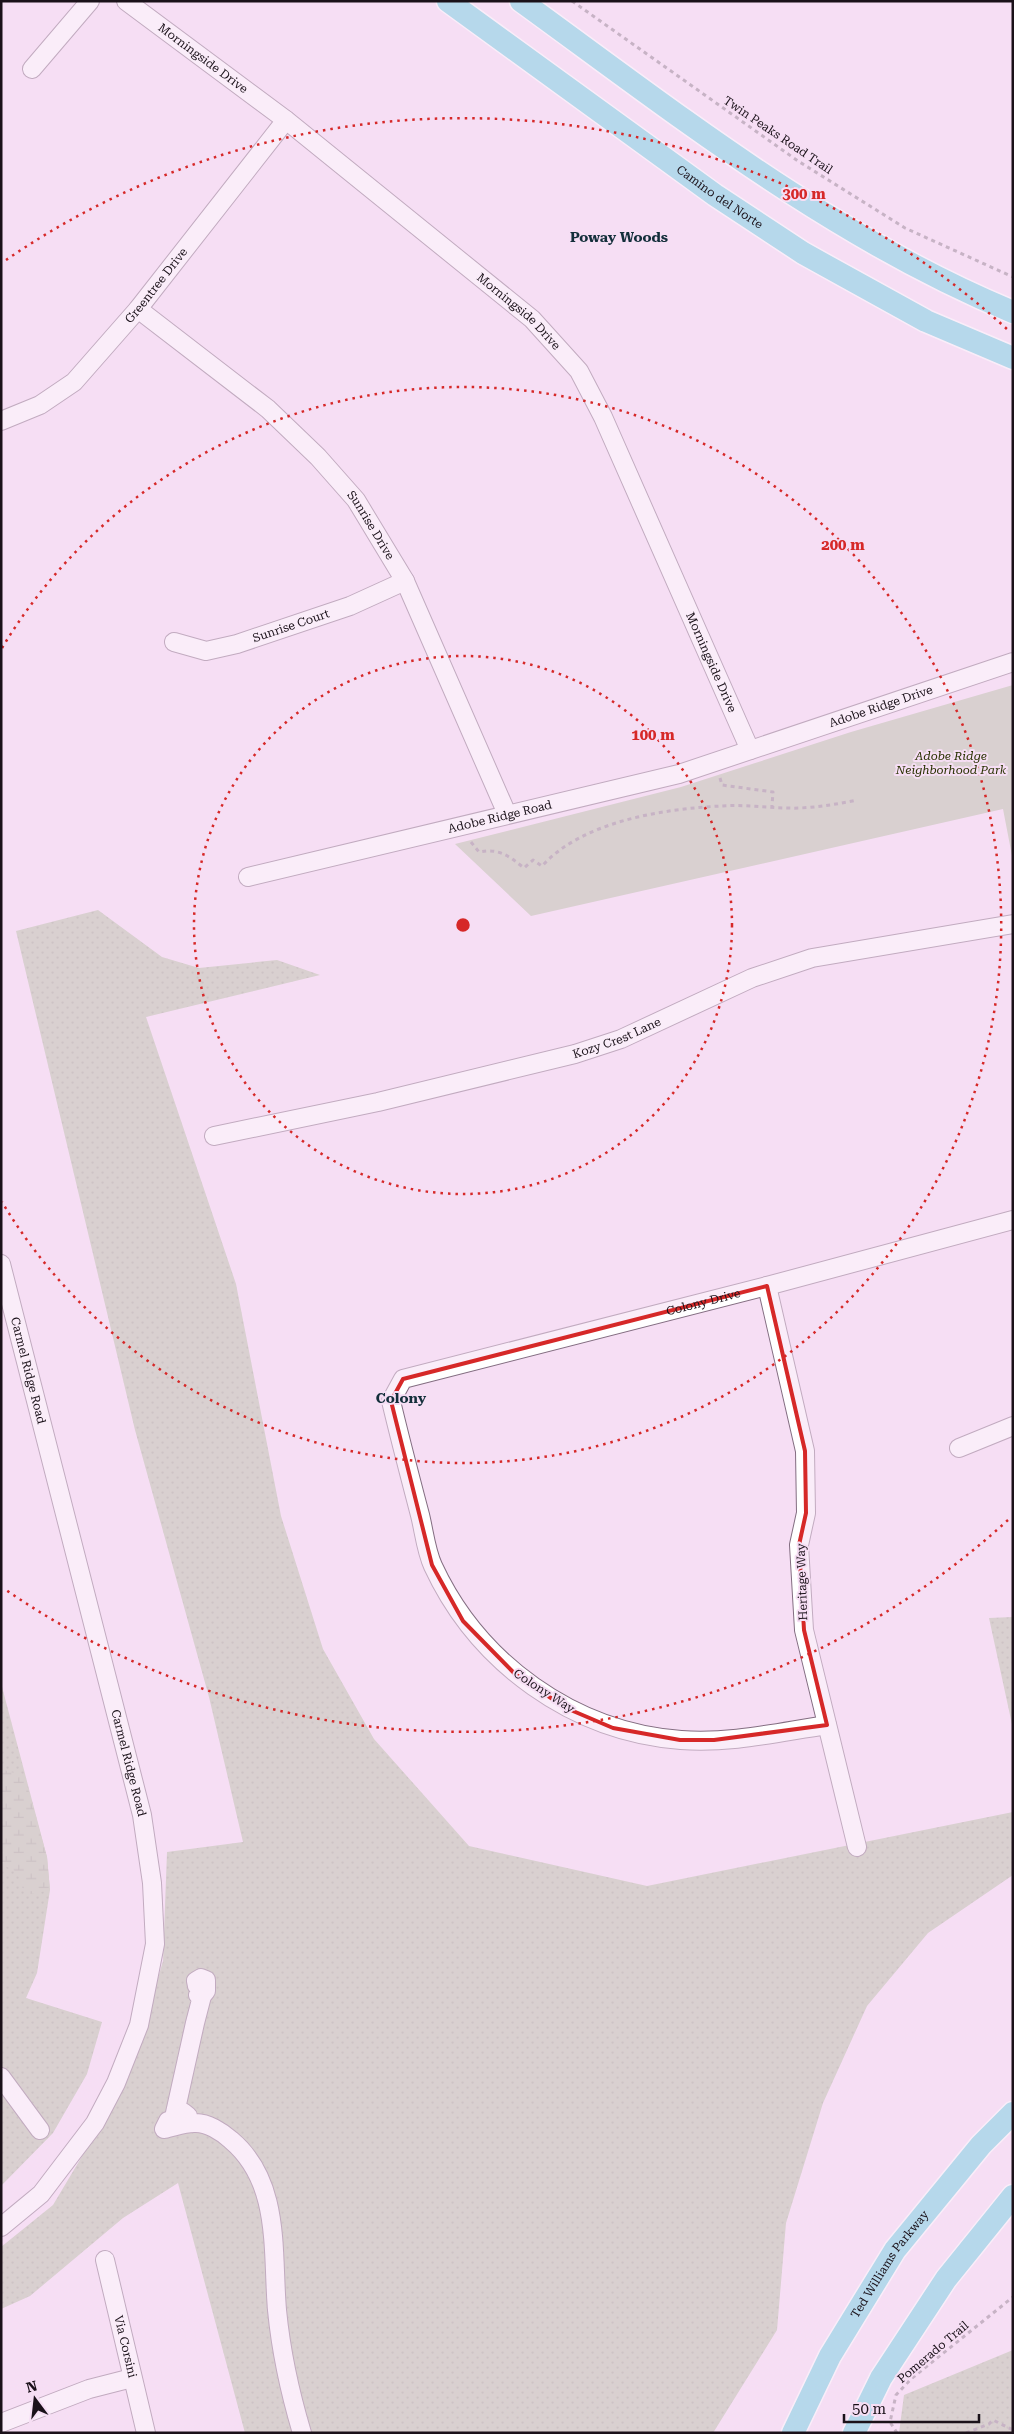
<svg xmlns="http://www.w3.org/2000/svg" width="1014" height="2434" viewBox="0 0 1014 2434" font-family="'Roboto Serif',serif">
	<defs>
		<pattern id="grass-dots" width="8" height="8" patternUnits="userSpaceOnUse" patternTransform="scale(1.25)"><rect width="8" height="8" fill="#b6bea4"/><path d="M2 2h.1M6 6h.1" fill="none" stroke="#9ca28d" stroke-width="1.8" stroke-linecap="round"/></pattern>
		<pattern id="wetland-marsh" width="20" height="14" patternUnits="userSpaceOnUse" patternTransform="scale(1.25)"><rect width="20" height="14" fill="#b6bea4"/><path d="M1 5h8M5 5V1M11 12h8M15 12V8" fill="none" stroke="#9ca28d"/></pattern>
	</defs>
	<rect width="100%" height="100%" fill="#f6def4"/>
	<path fill="url(#grass-dots)" d="M 98,910 L 162,957 L 199,968 L 277,960 L 320,975 L 146,1017 L 236,1284 L 281,1516 L 323,1649 L 374,1739 L 469,1846 L 647,1886 L 1013,1812 L 1013,1875 L 928,1933 L 867,2006 L 823,2103 L 786,2223 L 777,2330 L 713,2433 L 245,2433 L 178,2183 L 123,2218 L 30,2296 L 1,2309 L 1,2247 L 53,2205 L 128,2079 L 163,1961 L 167,1852 L 243,1842 L 209,1697 L 135,1430 L 16,931 Z
		M 1013,1617 L 1013,1729 L 989,1618 Z
		M 1,1683 L 47,1857 L 50,1890 L 37,1973 L 26,1998 L 102,2022 L 87,2074 L 53,2133 L 1,2186 Z
		M 1013,2350 L 1013,2433 L 899,2433 L 904,2395 Z"/>
	<path fill="url(#wetland-marsh)" d="M 1,1768 L 9,1772 L 24,1774 L 47,1857 L 50,1890 L 25,1895 L 17,1872 L 1,1864 Z"/>
	<path fill="#b6bea4" d="M 1013,685 L 1013,861 L 1003,809 L 531,916 L 455,844 L 681,787 L 851,732 Z"/>
	<g fill="none" stroke-linecap="round" stroke-linejoin="round">
		<defs>
			<g id="minor">
				<path id="s1" d="M 126,1 L 286,120 L 532,319 L 579,371 L 603,417 L 750,750"/>
				<path d="M 32,69 L 90,1"/>
				<path id="s2" d="M 138,309 L 268,409 L 318,457 L 356,500 L 405,581 L 507,814"/>
				<path id="s3" d="M 1,421 L 40,405 L 74,382 L 138,309 L 286,120"/>
				<path id="s4" d="M 174,642 L 206,651 L 237,644 L 350,606 L 405,581"/>
				<path id="s5" d="M 248,877 L 679,774 L 1013,662"/>
				<path id="s6" d="M 214,1136 L 378,1102 L 575,1054 L 621,1039 L 752,978 L 812,958 L 1013,924"/>
				<path id="s7" d="M 1,1264 L 142,1815 L 152,1883 L 155,1944 L 139,2025 L 116,2083 L 95,2123 L 41,2194 L 1,2227"/>
				<path d="M 767,1286 L 805,1451 L 806,1513 L 799,1545 L 804,1630 L 857,1847"/>
				<path d="M 959,1448 L 1013,1426"/>
				<path id="s8" d="M 827,1725 C 779,1732 729,1744 681,1740 C 573,1732 478,1663 433,1566 C 426,1551 424,1531 420,1515 C 410,1477 400,1439 391,1401 L 403,1379 L 767,1286 L 1013,1220"/>
				<path d="M 198,1995 L 202,1984 L 197,1986 L 196,1981 L 201,1978 L 206,1980 L 206,1991 L 202,1996 L 195,2023 L 175,2113 L 183,2112 L 188,2116 L 168,2121 L 164,2129 C 174,2127 184,2123 194,2123 C 207,2122 222,2132 231,2140 C 281,2182 272,2251 277,2310 C 281,2351 290,2393 302,2433"/>
				<path d="M 1,2077 L 40,2130"/>
				<path id="s9" d="M 105,2260 L 146,2433"/>
				<path d="M 1,2423 L 89,2389 L 132,2378"/>
			</g>
			<g id="major">
				<path id="s10" d="M 448,1 L 715,195 L 803,253 L 926,321 L 1013,358"/>
				<path d="M 521,1 C 678,115 832,237 1013,312"/>
				<path id="s11" d="M 793,2433 L 830,2356 L 895,2250 L 981,2145 L 1013,2113"/>
				<path d="M 854,2433 L 881,2378 L 946,2279 L 1013,2196"/>
			</g>
		</defs>
		<use href="#minor" stroke="#836d81" stroke-width="20"/>
		<use href="#major" stroke="#fff" stroke-width="25"/>
		<path stroke="#8f7e8d" stroke-width="3" stroke-dasharray="4 4" stroke-linecap="butt" d="M 572,1 L 798,161 L 905,228 L 1013,277
			M 720,778 L 722,785 L 773,792 L 772,806
			M 471,842 L 479,852 C 499,848 509,856 524,868 L 533,860 L 542,866 C 583,821 663,809 721,806 C 748,804 774,809 800,808 C 820,807 838,804 857,800
			M 897,2433 L 890,2422 L 896,2395 L 911,2379 L 1013,2297
			M 966,2433 L 989,2424 L 993,2420 L 1013,2430"/>
		<use href="#minor" stroke="#fff" stroke-width="18"/>
		<use href="#major" stroke="#68d0df" stroke-width="22"/>
	</g>
	<path d="M0 0H1014V2434H0ZM 767,1286 L 805,1451 L 806,1513 L 799,1545 L 804,1630 L 827,1725 L 714,1740 L 680,1740 L 613,1728 L 566,1708 L 515,1674 L 463,1621 L 432,1565 L 391,1401 L 403,1379 Z" fill="#f6def4" fill-opacity=".55" fill-rule="evenodd"/>
	<path fill="none" stroke="#d62828" stroke-width="4" stroke-linejoin="round" d="M 767,1286 L 805,1451 L 806,1513 L 799,1545 L 804,1630 L 827,1725 L 714,1740 L 680,1740 L 613,1728 L 566,1708 L 515,1674 L 463,1621 L 432,1565 L 391,1401 L 403,1379 Z"/>
	<g fill="none" stroke="#d62828" stroke-width="2.5" stroke-dasharray="2.5 5">
		<circle cx="463" cy="925" r="269"/>
		<path d="M2 648A538 538 0 1 1 2 1202"/>
		<path d="M1008 1520A807 807 0 0 1 6 1590M6 260A807 807 0 0 1 1008 330"/>
	</g>
	<g text-anchor="middle" dominant-baseline="central" stroke-width="4" stroke-linejoin="round" paint-order="stroke">
		<g font-size="12" fill="#1a1119" stroke="#f6def4">
			<text stroke="none"><textPath href="#s1" startOffset="96">Morningside Drive</textPath></text>
			<text transform="translate(778 135) rotate(34)">Twin Peaks Road Trail</text>
			<text stroke="none"><textPath href="#s10" startOffset="335">Camino del Norte</textPath></text>
			<text stroke="none"><textPath href="#s3" startOffset="210">Greentree Drive</textPath></text>
			<text stroke="none"><textPath href="#s1" startOffset="501">Morningside Drive</textPath></text>
			<text stroke="none"><textPath href="#s2" startOffset="320">Sunrise Drive</textPath></text>
			<text stroke="none"><textPath href="#s4" startOffset="122">Sunrise Court</textPath></text>
			<text stroke="none"><textPath href="#s1" startOffset="906">Morningside Drive</textPath></text>
			<text stroke="none"><textPath href="#s5" startOffset="656">Adobe Ridge Drive</textPath></text>
			<text stroke="none"><textPath href="#s5" startOffset="259">Adobe Ridge Road</textPath></text>
			<text stroke="none"><textPath href="#s6" startOffset="415">Kozy Crest Lane</textPath></text>
			<text stroke="none"><textPath href="#s8" startOffset="970">Colony Drive</textPath></text>
			<text stroke="none"><textPath href="#s7" startOffset="110">Carmel Ridge Road</textPath></text>
			<text transform="translate(802 1582) rotate(-92)">Heritage Way</text>
			<text transform="translate(544 1691) rotate(33)">Colony Way</text>
			<text stroke="none"><textPath href="#s7" startOffset="515">Carmel Ridge Road</textPath></text>
			<text stroke="none"><textPath href="#s11" startOffset="195">Ted Williams Parkway</textPath></text>
			<text stroke="none"><textPath href="#s9" startOffset="89">Via Corsini</textPath></text>
			<text transform="translate(933 2352) rotate(-40)">Pomerado Trail</text>
		</g>
		<g font-size="12" font-style="italic" fill="#283100" stroke="#f6def4">
			<text x="951" y="756">Adobe Ridge<tspan x="951" dy="14">Neighborhood Park</tspan></text>
		</g>
		<g font-size="14" font-weight="bold" fill="#132e3a" stroke="#f6def4">
			<text x="619" y="237">Poway Woods</text>
			<text x="401" y="1398">Colony</text>
		</g>
	</g>
	<circle cx="463" cy="925" r="8" fill="#d62828" stroke="#f6def4" stroke-width="2.5"/>
	<g font-size="15" text-anchor="middle" font-weight="bold" fill="#d62828" stroke="#f6def4" stroke-width="4" stroke-linejoin="round" paint-order="stroke">
		<text x="804" y="199">300 m</text>
		<text x="843" y="550">200 m</text>
		<text x="653" y="740">100 m</text>
	</g>
	<rect width="1014" height="2434" fill="none" stroke="#1a1119" stroke-width="5"/>
	<g transform="translate(35 2399) rotate(345)" stroke="#f6def4" stroke-width="4" paint-order="stroke">
	<path d="M0-4L9 19L0 12L-9 19Z" fill="#1a1119"/>
	<text y="-8" font-size="14" font-weight="bold" text-anchor="middle" fill="#1a1119">N</text>
	</g>
	<path d="M844 2414v8h135v-8" fill="none" stroke="#1a1119" stroke-width="2.5"/>
	<text x="852" y="2414" font-size="15" fill="#1a1119" stroke="#f6def4" stroke-width="4" paint-order="stroke">50 m</text>
</svg>
